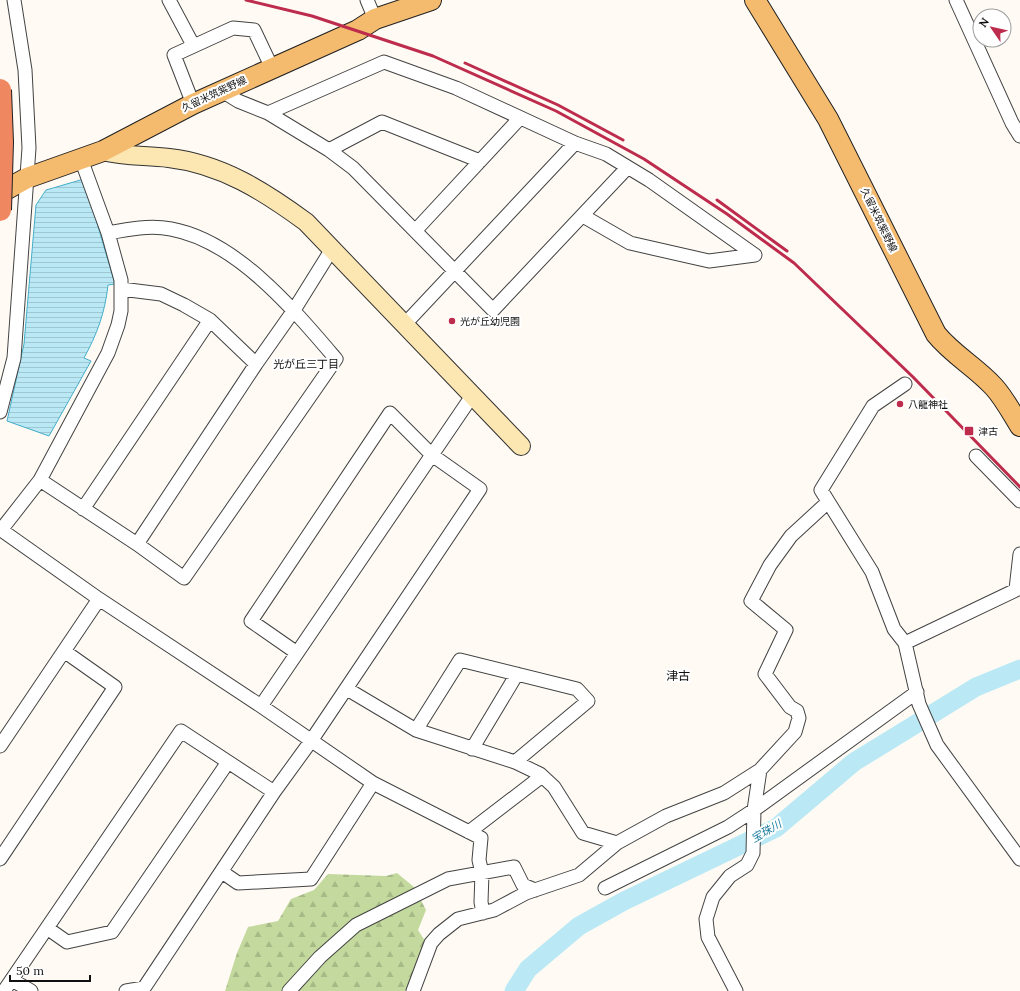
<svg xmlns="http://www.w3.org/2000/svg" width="1020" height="991" viewBox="0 0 1020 991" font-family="Lora,'Noto Sans JP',serif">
	<defs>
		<pattern id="forest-firs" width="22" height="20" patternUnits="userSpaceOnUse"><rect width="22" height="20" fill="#c3d99d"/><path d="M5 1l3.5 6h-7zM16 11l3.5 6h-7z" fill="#a6b986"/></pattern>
		<pattern id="water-rules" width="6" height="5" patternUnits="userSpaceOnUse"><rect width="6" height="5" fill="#bae9f5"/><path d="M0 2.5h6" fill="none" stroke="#9fc7d1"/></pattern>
	</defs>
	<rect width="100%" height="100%" fill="#fffbf4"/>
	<path fill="url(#forest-firs)" d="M 397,873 L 414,887 L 426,910 L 418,930 L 427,944 L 405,991 L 225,991 L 237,953 L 248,927 L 278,921 L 291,899 L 314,890 L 328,874 L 386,876 Z"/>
	<path fill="url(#water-rules)" stroke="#43adca" d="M 84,179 L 115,284 L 108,285 C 105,313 97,334 84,358 L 91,361 L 49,436 L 7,421 L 24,344 L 36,205 L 46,190 Z"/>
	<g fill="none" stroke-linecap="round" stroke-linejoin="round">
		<path stroke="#bae9f5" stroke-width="19" d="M 514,991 L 528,969 L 579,926 L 624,901 L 776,828 L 854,762 L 976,687 L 1020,669"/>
		<defs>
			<path id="street" d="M 169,0 L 193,45
				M 367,0 L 375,19
				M 956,0 L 1012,123 L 1020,136
				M 222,91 L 238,101 L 268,113 L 329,150 L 353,168 L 493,310 L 627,168
				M 193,104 L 174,55 L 233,28 L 254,30 L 272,68
				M 268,113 L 384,62 L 456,88 L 575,143 L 606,154 L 649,180 L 755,255
				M 329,150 L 382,122 L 480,161
				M 583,216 L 630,243 L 709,261 L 755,255
				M 415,231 L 520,118
				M 121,289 L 161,294 L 184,305 L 210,320 L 256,364
				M 404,325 L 575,143
				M 905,384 L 873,406 L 821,490 L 872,572 L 894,629 L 905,643 L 919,704 L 937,745 L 1020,859
				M 0,412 L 14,358 L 29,148 L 25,70 L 14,0
				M 976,456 L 1020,501
				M 40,480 L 137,544 L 184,578 L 336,359 C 295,311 237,241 171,229 C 150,225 129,229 108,233
				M 83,509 L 210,320
				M 0,529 L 99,599 L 261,706 L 373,783 L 481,838 L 479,860 L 482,873 L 481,902 L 483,913
				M 1,530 L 40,480 L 108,353 L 118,325 L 121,311 L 121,280 L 108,233 L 81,159
				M 137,544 L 256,364 L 294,310 L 332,249
				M 1016,589 L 1020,554
				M 905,643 L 1020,588
				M 347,689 L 416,730 L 515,762 L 540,774 L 554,787 L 583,833 L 617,843
				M 261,706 L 472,396
				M 416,730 L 460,660 L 577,689 L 588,701 L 515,762
				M 0,746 L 99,599
				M 472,749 L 517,674
				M 469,832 L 542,776
				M 0,859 L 115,687 L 64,651
				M 222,872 L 238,883 L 311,879 L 373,783
				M 605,888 L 728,827 L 754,810 L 760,770 L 795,732 L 799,718 L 797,711 L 790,707 L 765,674 L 786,630 L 751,601 L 770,565 L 791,536 L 828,502
				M 47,928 L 67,942 L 112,932 L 228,762
				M 12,980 L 31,991
				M 4,991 L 181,731 L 274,792
				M 126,991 L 144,988 L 274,792 L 311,741 L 480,489 L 432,455 L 390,413 L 251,621 L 297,653
				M 289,991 L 320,957 L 356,925 L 448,879 L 514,867 L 523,885 L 535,890
				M 413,991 L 431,943 L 439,934 L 458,919 L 494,910 L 526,893 L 579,875 L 617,843 L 666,816 L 724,793 L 760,770
				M 736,991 L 708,937 L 706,919 L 713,897 L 730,876 L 747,865 L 753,853 L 754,810 L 917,692"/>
			<path id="secondary" d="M 103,151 C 126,157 146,155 169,158 C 222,164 265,192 306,222 L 521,446"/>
			<path id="primary" d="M 755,0 L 828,119 L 936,334 C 953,355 976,367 994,387 C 1004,398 1012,413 1020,426
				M 0,193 L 27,178 L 103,151 L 193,104 L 358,30 L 375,19 L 431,0"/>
		</defs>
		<use href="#street" stroke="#434343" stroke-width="15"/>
		<use href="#secondary" stroke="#323232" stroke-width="20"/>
		<use href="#primary" stroke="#212121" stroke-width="22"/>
		<use href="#street" stroke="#fff" stroke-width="13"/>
		<use href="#secondary" stroke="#fce6b2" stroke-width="18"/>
		<use href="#primary" stroke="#f4bb6f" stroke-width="20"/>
		<path stroke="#bd2b4d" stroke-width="3" d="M 246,0 L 312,16 L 433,56 L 556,111 L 644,159 L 727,214 L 794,263 L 913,377 L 1020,487
			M 465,63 L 558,105 L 623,140
			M 717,200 L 787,251"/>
		<defs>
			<path id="highway-bridge" d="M 0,90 L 2,142 L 0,210"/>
		</defs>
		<use href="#highway-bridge" stroke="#212121" stroke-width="24" stroke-linecap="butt"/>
		<use href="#highway-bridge" stroke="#ef8861" stroke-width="22"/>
	</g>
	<g fill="#bd2b4d" stroke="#fff" stroke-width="1.5">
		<circle cx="452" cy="321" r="4"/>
		<circle cx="900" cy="404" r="4"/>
		<rect x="964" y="426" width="10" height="10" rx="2"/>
	</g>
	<g text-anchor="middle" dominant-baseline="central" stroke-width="4" stroke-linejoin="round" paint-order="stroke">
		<g font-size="10" fill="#101010" stroke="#fff">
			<text transform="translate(214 94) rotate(-25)">久留米筑紫野線</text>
			<text transform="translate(879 220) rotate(64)">久留米筑紫野線</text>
		</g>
		<g font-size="10" fill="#101010" stroke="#fff" text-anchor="start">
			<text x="460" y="321">光が丘幼児園</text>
			<text x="908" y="404">八龍神社</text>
			<text x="978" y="431">津古</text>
		</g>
		<g font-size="11" fill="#101010" stroke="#fff">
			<text x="306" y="364">光が丘三丁目</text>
		</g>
		<g font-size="11" font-style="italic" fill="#1c7ea0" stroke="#fff">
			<text transform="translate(766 831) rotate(-30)">宝珠川</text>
		</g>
		<g font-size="12" fill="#101010" stroke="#fff">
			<text x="678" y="675">津古</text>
		</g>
	</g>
	<g transform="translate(992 28) rotate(304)"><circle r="19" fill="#ffffff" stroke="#9f9f9f"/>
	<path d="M0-3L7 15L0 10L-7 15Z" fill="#bd2b4d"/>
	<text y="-6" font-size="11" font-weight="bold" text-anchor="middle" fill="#101010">N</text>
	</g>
	<path d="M10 975v6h80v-6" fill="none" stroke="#101010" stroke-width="2"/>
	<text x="16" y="975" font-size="12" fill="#101010" stroke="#ffffff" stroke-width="3" paint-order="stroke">50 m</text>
</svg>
